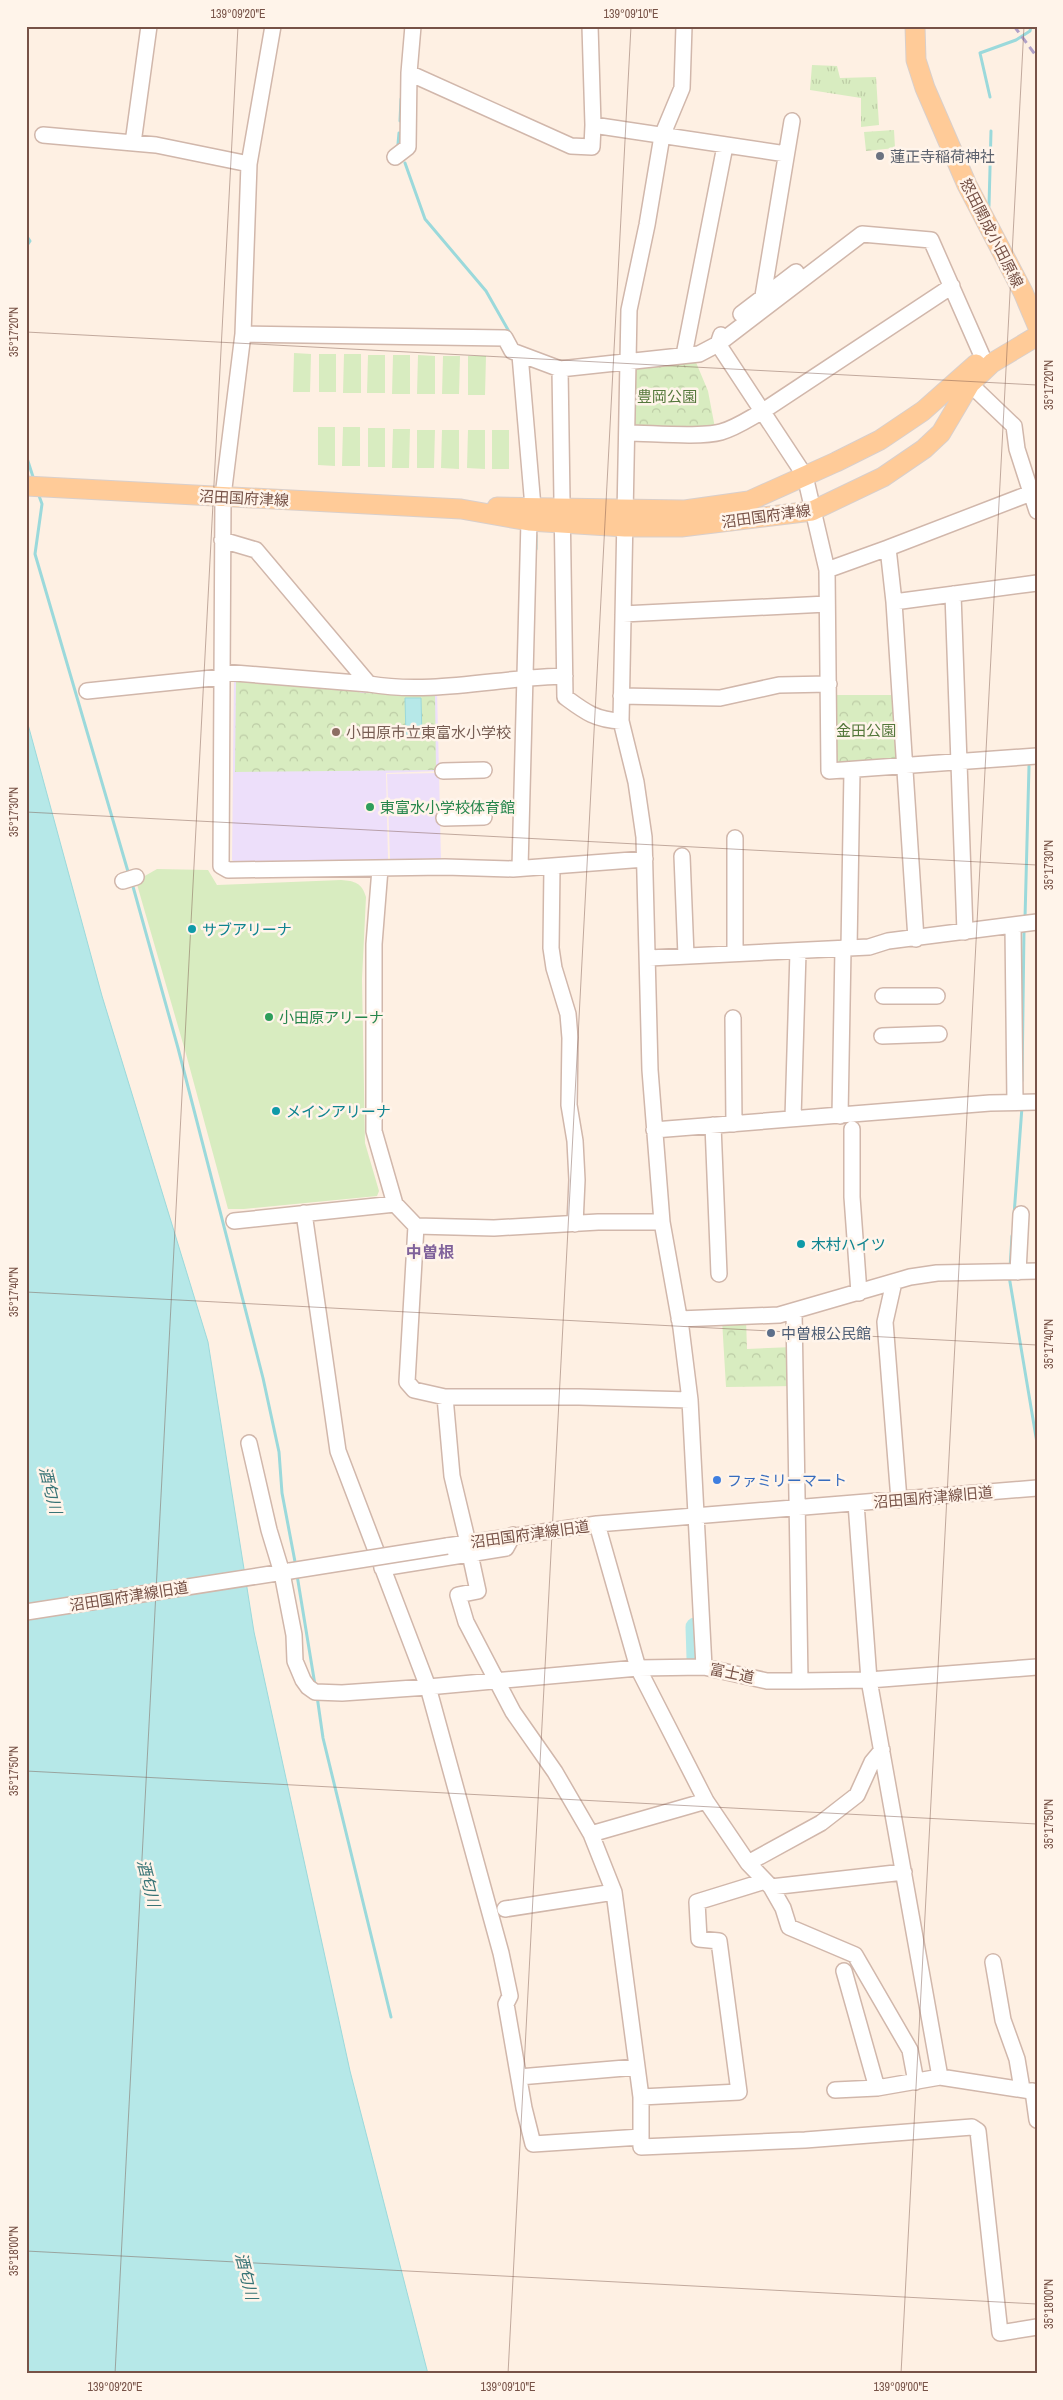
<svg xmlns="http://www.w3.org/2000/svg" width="1063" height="2400" viewBox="0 0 1063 2400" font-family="'Archivo Narrow','Noto Sans JP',sans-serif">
	<defs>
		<pattern id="grass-tufts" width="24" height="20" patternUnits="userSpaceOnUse" patternTransform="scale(1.25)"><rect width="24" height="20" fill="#d8ecc0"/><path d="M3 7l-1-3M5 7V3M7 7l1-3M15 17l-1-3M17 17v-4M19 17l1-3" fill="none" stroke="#bdcca6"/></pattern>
		<pattern id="park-crowns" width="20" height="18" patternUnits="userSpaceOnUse" patternTransform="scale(1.25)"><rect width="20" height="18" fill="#d8ecc0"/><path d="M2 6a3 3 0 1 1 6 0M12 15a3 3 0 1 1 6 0" fill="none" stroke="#bdcca6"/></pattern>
	</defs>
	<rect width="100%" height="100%" fill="#fef0e3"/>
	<path fill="#eddffa" d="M 234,676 L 437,691 L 439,771 L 386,773 L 388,859 L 235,863 L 232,860 Z
		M 439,773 L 441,860 L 390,859 L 387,774 Z"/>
	<path fill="url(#grass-tufts)" d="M 812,65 L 837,66 L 840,78 L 876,77 L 879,125 L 861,127 L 861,98 L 810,90 Z"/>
	<path fill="url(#park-crowns)" d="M 894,130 L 895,148 L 866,151 L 864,132 Z
		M 695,360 L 708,391 L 715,428 L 632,430 L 633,366 Z
		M 236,681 L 352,688 L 361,693 L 435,694 L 436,770 L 235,772 Z
		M 833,695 L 897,695 L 901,765 L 833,768 Z
		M 746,1319 L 747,1349 L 793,1347 L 794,1386 L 726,1387 L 722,1320 Z"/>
	<path fill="#d8ecc0" d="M 294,353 L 311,354 L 310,392 L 293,392 Z
		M 319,354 L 336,354 L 336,392 L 319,392 Z
		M 344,354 L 361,354 L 361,393 L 343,393 Z
		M 368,355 L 385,355 L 385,393 L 367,393 Z
		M 393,355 L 410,355 L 410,394 L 392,394 Z
		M 418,355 L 435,356 L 435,394 L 417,394 Z
		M 443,356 L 460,356 L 459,394 L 442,394 Z
		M 468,356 L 486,356 L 485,395 L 468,395 Z
		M 318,427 L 335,427 L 335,466 L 318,465 Z
		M 343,427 L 360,427 L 360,466 L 342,466 Z
		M 368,428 L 385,428 L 385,467 L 368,467 Z
		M 393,429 L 410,429 L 409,468 L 392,468 Z
		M 417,430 L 435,430 L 434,468 L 417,468 Z
		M 442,430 L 459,430 L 459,469 L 441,468 Z
		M 468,430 L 485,430 L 485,469 L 467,468 Z
		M 492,430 L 509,430 L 509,469 L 492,469 Z
		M 157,869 L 208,870 L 217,885 L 341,880 C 355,881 362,883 366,897 L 362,979 L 365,1143 L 379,1191 L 377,1196 L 244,1209 L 228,1209 L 186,1054 L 136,881 Z"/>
	<path fill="#b6e8e8" stroke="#9bd9db" d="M 405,698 L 421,698 L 422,737 L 406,737 Z
		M 26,717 L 102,996 L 208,1342 L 254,1632 L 350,2071 L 428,2374 L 28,2374 L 26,2370 Z"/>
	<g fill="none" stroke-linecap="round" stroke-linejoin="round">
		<path stroke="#9bd9db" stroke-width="3" d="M 990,97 L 980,53 L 1016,40 L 1030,31 L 1031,26
			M 400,121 L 401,99
			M 398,144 L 399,133
			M 405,163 L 425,219 L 486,291 L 511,335
			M 989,206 L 991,131
			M 26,235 L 30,241 L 26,247
			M 26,455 L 34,480
			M 38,493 L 42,504 L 35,554 L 129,875
			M 536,549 L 536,535
			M 132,883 L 178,1048 L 263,1378 L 279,1452 L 282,1493 L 296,1567
			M 1025,918 L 1029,766
			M 1022,1081 L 1024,929
			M 1014,1215 L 1022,1107
			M 1010,1268 L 1012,1236
			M 1009,1276 L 1037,1443
			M 297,1575 L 315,1685
			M 317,1696 L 323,1738 L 391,2017"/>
		<path stroke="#b6e8e8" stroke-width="19" d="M 695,1627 L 696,1658"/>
		<defs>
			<path id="minor" d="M 273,26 L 249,164 L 243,334 L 223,496 L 221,866 L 228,870 L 445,867 L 513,869 L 645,859
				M 684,26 L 682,88 L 662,136 L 647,225 L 629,310 L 621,721 L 636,782 L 644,837 L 650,1070 L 662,1222 L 681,1328 L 690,1400 L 704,1667
				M 409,73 L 571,146 L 592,147 L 593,125 L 590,26
				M 593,125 L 786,154
				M 43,135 L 156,145 L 249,164
				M 133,143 L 149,26
				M 395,157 L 408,147 L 409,73 L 413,26
				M 763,296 L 792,121
				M 741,314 L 796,272
				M 243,334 L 505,338 L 512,351 L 560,369 L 699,354 L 718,344 L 721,335
				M 520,355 L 533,507
				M 684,355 L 725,146
				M 983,358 L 931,240 L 862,234 L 718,344 L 805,476 L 827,570 L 888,548 L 894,602 L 1037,583
				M 560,369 L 565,697 C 584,711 595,720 621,721
				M 970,384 L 1014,426 L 1017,449 L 1037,511
				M 627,433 C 651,433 700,438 721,432 C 736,428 750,418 763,411 L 952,286
				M 222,540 L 256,550 L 369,684 C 433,695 501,677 565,676
				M 888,548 L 1031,493
				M 827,570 L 829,771 L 1037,756
				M 953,594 L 965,932
				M 894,602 L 916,939
				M 623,614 L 827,604
				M 222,672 L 369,684
				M 87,691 L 222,677
				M 621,696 L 720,698 L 779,685 L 829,684
				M 443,771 L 484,770
				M 444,818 L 484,817
				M 735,838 L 735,953
				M 682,856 L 686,956
				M 552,867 L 551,948 L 554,968 L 568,1014 L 570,1038 L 569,1105 L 575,1141 L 577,1180 L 575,1224
				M 520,868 L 529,521
				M 380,869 L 374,944 L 374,1131 L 395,1204 L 416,1226 L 494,1228 L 598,1222 L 662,1222
				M 123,881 L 136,877
				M 1013,926 L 1015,1102
				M 849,948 L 852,771
				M 649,958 L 869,947 L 888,941 L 1037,922
				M 883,996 L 937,996
				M 733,1018 L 734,1124
				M 882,1036 L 939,1034
				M 840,1116 L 843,949
				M 793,1118 L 798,952
				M 713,1125 L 719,1274
				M 852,1129 L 852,1197 L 859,1293
				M 654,1130 L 990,1103 L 1037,1102
				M 304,1213 L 338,1451 L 428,1687 L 501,1953 L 510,1996 L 506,2004 L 524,2108 L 533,2144 L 641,2137
				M 234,1221 L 395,1204
				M 416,1226 L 407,1382 L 414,1390 L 445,1397 L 452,1476 L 468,1543
				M 1018,1272 L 1021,1214
				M 894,1282 L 885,1322 L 899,1500
				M 794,1312 L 800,1681
				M 679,1319 L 779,1315 L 910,1277 L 937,1273 L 1037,1271
				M 445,1397 L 579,1397 L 690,1400
				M 249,1443 L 269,1530 L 282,1573 L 294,1635 L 295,1661 L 303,1680 L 308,1687 L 315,1692 L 342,1693 L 428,1687 L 638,1668 L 704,1667 L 767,1681 L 800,1681 L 869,1680 L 1037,1667
				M 856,1503 L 869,1680 L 940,2077 L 1037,2092
				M 597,1524 L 638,1668 L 706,1801 L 748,1863 L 771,1887 L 783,1908 L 789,1927 L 855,1955 L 910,2050 L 916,2082
				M 447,1546 L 597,1524 L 1037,1488
				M 470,1554 L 478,1591 L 458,1595 L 466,1622 L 513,1712 L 555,1772 L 591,1834 L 614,1892 L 641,2097 L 641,2147 L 805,2140 L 972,2127 L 978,2131 L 1000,2333 L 1037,2327
				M 382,1568 L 506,1548 L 513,1535
				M 26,1612 L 290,1571
				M 591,1834 L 706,1801
				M 748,1863 L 821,1823 L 857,1795 L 872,1762 L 882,1750
				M 771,1887 L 904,1872
				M 505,1909 L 614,1892
				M 993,1962 L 1003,2020 L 1017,2059 L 1022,2089
				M 844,1971 L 877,2088
				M 519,2077 L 637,2067
				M 835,2090 L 877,2088 L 940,2077
				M 1033,2091 L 1037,2120
				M 641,2097 L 739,2092 L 719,1941 L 699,1939 L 697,1902 L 765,1881"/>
			<path id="major" d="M 915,26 L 916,60 L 925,88 L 967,185 L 1023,292 L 1037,325
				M 26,486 L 461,509 L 529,521 L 625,527 L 681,527 L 812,511 L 883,477 L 924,449 L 941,433 L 970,384 L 992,363 L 1037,336
				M 497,507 L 685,510 L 749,501 L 836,462 L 880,440 L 923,411 L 976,364"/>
		</defs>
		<use href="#minor" stroke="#d1b7ab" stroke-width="18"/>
		<use href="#major" stroke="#d9cfcb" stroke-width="21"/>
		<use href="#minor" stroke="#fff" stroke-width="15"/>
		<use href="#major" stroke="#ffcb98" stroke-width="19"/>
		<path stroke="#b0a1c8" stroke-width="3" stroke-dasharray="8 5" stroke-linecap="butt" d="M 1014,26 L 1037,57"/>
		<defs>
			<path id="minor-bridge" d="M 290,1571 L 447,1546"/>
		</defs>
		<use href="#minor-bridge" stroke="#d1b7ab" stroke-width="18" stroke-linecap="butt"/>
		<use href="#minor-bridge" stroke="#fff" stroke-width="15"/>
	</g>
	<path fill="none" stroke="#775247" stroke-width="1" stroke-opacity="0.45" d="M 26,332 L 1037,385M 26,812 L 1037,865M 26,1292 L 1037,1345M 26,1771 L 1037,1824M 26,2251 L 1037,2304M 115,2374 L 238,26M 508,2374 L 631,26M 901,2374 L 1024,26"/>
	<circle fill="#6b7280" stroke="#fff4ea" stroke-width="2" cx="880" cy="156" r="5"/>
	<circle fill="#8d6e63" stroke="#fff4ea" stroke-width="2" cx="336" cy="732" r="5"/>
	<g fill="#2e9e5b" stroke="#fff4ea" stroke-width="2">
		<circle cx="370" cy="807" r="5"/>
		<circle cx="269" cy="1017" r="5"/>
	</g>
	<g fill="#0f9aa8" stroke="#fff4ea" stroke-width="2">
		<circle cx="192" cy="929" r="5"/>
		<circle cx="276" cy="1111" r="5"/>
		<circle cx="801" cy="1244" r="5"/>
	</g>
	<circle fill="#5c6f8a" stroke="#fff4ea" stroke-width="2" cx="771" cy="1333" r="5"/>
	<circle fill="#3f7fe0" stroke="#fff4ea" stroke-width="2" cx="717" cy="1480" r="5"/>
	<g text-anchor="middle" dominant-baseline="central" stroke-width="5" stroke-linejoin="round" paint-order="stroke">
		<g font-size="15" fill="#5b616d" stroke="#fff4ea" text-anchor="start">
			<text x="890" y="156">蓮正寺稲荷神社</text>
		</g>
		<g font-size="15" fill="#775247" stroke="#fff4ea">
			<text transform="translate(992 233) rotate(63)">怒田開成小田原線</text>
			<text transform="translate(244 498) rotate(3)">沼田国府津線</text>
			<text transform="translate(766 516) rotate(-8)">沼田国府津線</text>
			<text transform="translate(933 1497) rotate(-5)">沼田国府津線旧道</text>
			<text transform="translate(530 1534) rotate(-8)">沼田国府津線旧道</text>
			<text transform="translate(129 1596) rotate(-9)">沼田国府津線旧道</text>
			<text transform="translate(732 1673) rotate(12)">富士道</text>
		</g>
		<g font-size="15" fill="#55783c" stroke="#fff4ea">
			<text x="667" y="396">豊岡公園</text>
			<text x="866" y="730">金田公園</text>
		</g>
		<g font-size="15" fill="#785e54" stroke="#fff4ea" text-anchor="start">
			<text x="346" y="732">小田原市立東富水小学校</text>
		</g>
		<g font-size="15" fill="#27864d" stroke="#fff4ea" text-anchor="start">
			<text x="380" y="807">東富水小学校体育館</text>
			<text x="279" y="1017">小田原アリーナ</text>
		</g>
		<g font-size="15" fill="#0d838f" stroke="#fff4ea" text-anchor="start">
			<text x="202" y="929">サブアリーナ</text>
			<text x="286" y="1111">メインアリーナ</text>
			<text x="811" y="1244">木村ハイツ</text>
		</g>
		<g font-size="15" fill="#4e5e75" stroke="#fff4ea" text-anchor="start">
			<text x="781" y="1333">中曽根公民館</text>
		</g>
		<g font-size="15" fill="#366cbe" stroke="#fff4ea" text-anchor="start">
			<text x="727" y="1480">ファミリーマート</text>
		</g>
		<g font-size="16" font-weight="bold" fill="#80629b" stroke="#fff4ea">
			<text x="430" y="1252">中曽根</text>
		</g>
		<g font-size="16" font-style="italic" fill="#387476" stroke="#fff4ea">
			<text transform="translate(51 1490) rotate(76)">酒匂川</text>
			<text transform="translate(149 1883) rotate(76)">酒匂川</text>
			<text transform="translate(247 2276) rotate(76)">酒匂川</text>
		</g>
	</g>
	<rect width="1063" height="2400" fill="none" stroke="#fff4ea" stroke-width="55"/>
	<rect x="28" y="28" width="1008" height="2344" fill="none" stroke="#775247" stroke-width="2"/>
	<g font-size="12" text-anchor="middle" fill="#775247">
		<text x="238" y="18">139°09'20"E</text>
		<text x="631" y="18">139°09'10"E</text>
		<text transform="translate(14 332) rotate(-90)" y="4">35°17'20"N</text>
		<text transform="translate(1049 385) rotate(-90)" y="4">35°17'20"N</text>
		<text transform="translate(14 812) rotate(-90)" y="4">35°17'30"N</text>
		<text transform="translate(1049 865) rotate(-90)" y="4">35°17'30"N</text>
		<text transform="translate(14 1292) rotate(-90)" y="4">35°17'40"N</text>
		<text transform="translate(1049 1344) rotate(-90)" y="4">35°17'40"N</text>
		<text transform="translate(14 1771) rotate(-90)" y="4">35°17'50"N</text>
		<text transform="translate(1049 1824) rotate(-90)" y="4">35°17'50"N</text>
		<text transform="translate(14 2251) rotate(-90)" y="4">35°18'00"N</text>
		<text transform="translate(1049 2304) rotate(-90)" y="4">35°18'00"N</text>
		<text x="115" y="2391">139°09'20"E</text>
		<text x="508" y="2391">139°09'10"E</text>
		<text x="901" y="2391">139°09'00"E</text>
	</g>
</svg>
